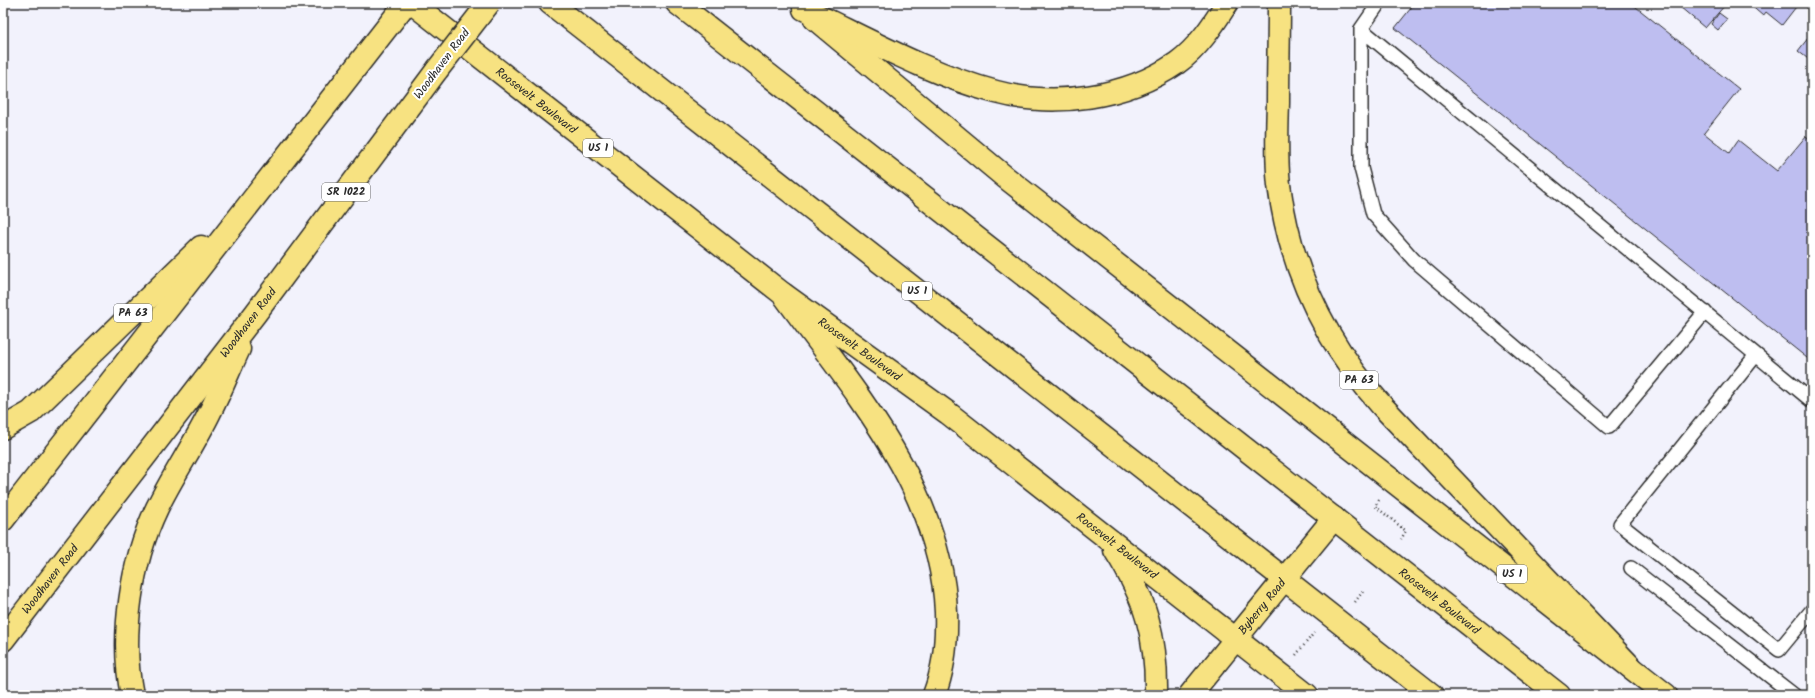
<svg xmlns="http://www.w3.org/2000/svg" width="1815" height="698" viewBox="0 0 1815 698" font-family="Kalam,sans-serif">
	<rect width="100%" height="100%" fill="#f2f2fc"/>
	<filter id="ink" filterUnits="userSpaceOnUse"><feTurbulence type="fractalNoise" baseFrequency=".025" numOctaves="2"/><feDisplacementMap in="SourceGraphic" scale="8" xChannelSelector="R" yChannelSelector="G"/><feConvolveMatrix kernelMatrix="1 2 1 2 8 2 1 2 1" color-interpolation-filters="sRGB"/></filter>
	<g filter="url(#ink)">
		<path fill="#bebef0" stroke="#2b2b2b" d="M 1415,3 L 1631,3 L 1739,89 L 1704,133 L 1729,153 L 1738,140 L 1777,171 L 1806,136 L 1812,141 L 1812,362 L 1395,28 Z
			M 1683,3 L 1726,3 L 1726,4 L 1705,28 L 1680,7 Z
			M 1748,3 L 1799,3 L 1782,25 L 1766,12 L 1763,16 Z
			M 1719,13 L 1727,19 L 1718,30 L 1711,24 Z
			M 1812,33 L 1812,62 L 1798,51 Z"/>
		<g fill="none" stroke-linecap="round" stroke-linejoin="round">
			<defs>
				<path id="service" d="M 1379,3 L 1361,29 L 1812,401
					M 1361,29 L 1361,168 L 1373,214 L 1414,260 L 1609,427 L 1705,312
					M 1756,355 L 1620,524 L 1779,650 L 1812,610
					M 1631,568 L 1794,695"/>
				<g id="primary">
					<path id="s1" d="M 1190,695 L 1334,518"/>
				</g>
				<g id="trunk">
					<path id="s2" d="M 412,3 L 783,294 L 948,413 L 1307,695"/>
					<path d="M 550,3 L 1432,695"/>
					<path id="s3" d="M 677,3 L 1559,695"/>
					<path d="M 815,19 L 1005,177 L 1666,695"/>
					<path d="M 1115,550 C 1146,599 1157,637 1156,695"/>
				</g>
				<g id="motorway">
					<path d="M 1279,3 C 1279,36 1278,70 1278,103 C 1277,130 1276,158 1279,185 C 1290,269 1326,344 1383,407 L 1631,667"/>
					<path d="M 804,9 C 865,38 931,75 996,92 C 1055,108 1126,98 1177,63 C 1198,48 1213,25 1227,3"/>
					<path d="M 783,294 C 853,390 941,488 946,612 C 947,640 944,669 934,695"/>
					<path d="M 3,428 L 31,412 L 201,247"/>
					<path d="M 3,520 L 406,3"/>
					<path id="s4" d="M 3,640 L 255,314 L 437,70"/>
					<path d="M 132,695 C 120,637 131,562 157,508 C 173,475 194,445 210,412 C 221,391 229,370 239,349"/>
				</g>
			</defs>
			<use href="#service" stroke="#2b2b2b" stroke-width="16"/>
			<use href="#primary" stroke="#2b2b2b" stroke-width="25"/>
			<use href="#trunk" stroke="#2b2b2b" stroke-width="25"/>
			<use href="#motorway" stroke="#2b2b2b" stroke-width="25"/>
			<path stroke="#2b2b2b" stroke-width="2.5" stroke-dasharray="1 3" stroke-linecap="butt" d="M 1379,500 L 1375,506 L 1406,531 L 1401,539
				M 1355,602 L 1364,590
				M 1296,655 L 1314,633"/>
			<use href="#service" stroke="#fff" stroke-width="13"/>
			<use href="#primary" stroke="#f7e281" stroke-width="22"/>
			<use href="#trunk" stroke="#f7e281" stroke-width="22"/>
			<use href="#motorway" stroke="#f7e281" stroke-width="22"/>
			<defs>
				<path id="motorway-bridge" d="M 437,70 L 489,3"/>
			</defs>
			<use href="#motorway-bridge" stroke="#2b2b2b" stroke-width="25" stroke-linecap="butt"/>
			<use href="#motorway-bridge" stroke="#f7e281" stroke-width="22"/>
		</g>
	</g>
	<g text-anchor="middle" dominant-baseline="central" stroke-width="4" stroke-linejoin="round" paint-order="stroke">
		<g fill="#fff" stroke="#6b6b6b" stroke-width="1">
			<rect x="583" y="139" width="30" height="18" rx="3"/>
			<rect x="322" y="183" width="48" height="18" rx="3"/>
			<rect x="902" y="282" width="30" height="18" rx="3"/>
			<rect x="114" y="304" width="38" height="18" rx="3"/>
			<rect x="1340" y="371" width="38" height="18" rx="3"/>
			<rect x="1497" y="565" width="30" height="18" rx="3"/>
		</g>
		<g font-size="11" font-weight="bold" fill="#2b2b2b">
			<text x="598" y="148">US 1</text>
			<text x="346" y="192">SR 1022</text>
			<text x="917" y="291">US 1</text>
			<text x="133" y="313">PA 63</text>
			<text x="1359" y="380">PA 63</text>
			<text x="1512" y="574">US 1</text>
		</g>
		<g font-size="12" fill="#2b2b2b" stroke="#fff">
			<text transform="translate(442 64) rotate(-53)">Woodhaven Road</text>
			<text stroke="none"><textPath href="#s2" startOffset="158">Roosevelt Boulevard</textPath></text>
			<text stroke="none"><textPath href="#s4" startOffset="401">Woodhaven Road</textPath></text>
			<text stroke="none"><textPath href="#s2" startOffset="566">Roosevelt Boulevard</textPath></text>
			<text stroke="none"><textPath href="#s2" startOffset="890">Roosevelt Boulevard</textPath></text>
			<text stroke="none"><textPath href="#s4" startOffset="77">Woodhaven Road</textPath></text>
			<text stroke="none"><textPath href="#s3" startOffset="969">Roosevelt Boulevard</textPath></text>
			<text stroke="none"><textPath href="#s1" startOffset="114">Byberry Road</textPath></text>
		</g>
	</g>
	<rect width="1815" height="698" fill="none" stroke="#fff" stroke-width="16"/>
	<rect x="8" y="8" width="1799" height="682" fill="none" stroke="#2b2b2b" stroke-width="1.5" filter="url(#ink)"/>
</svg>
